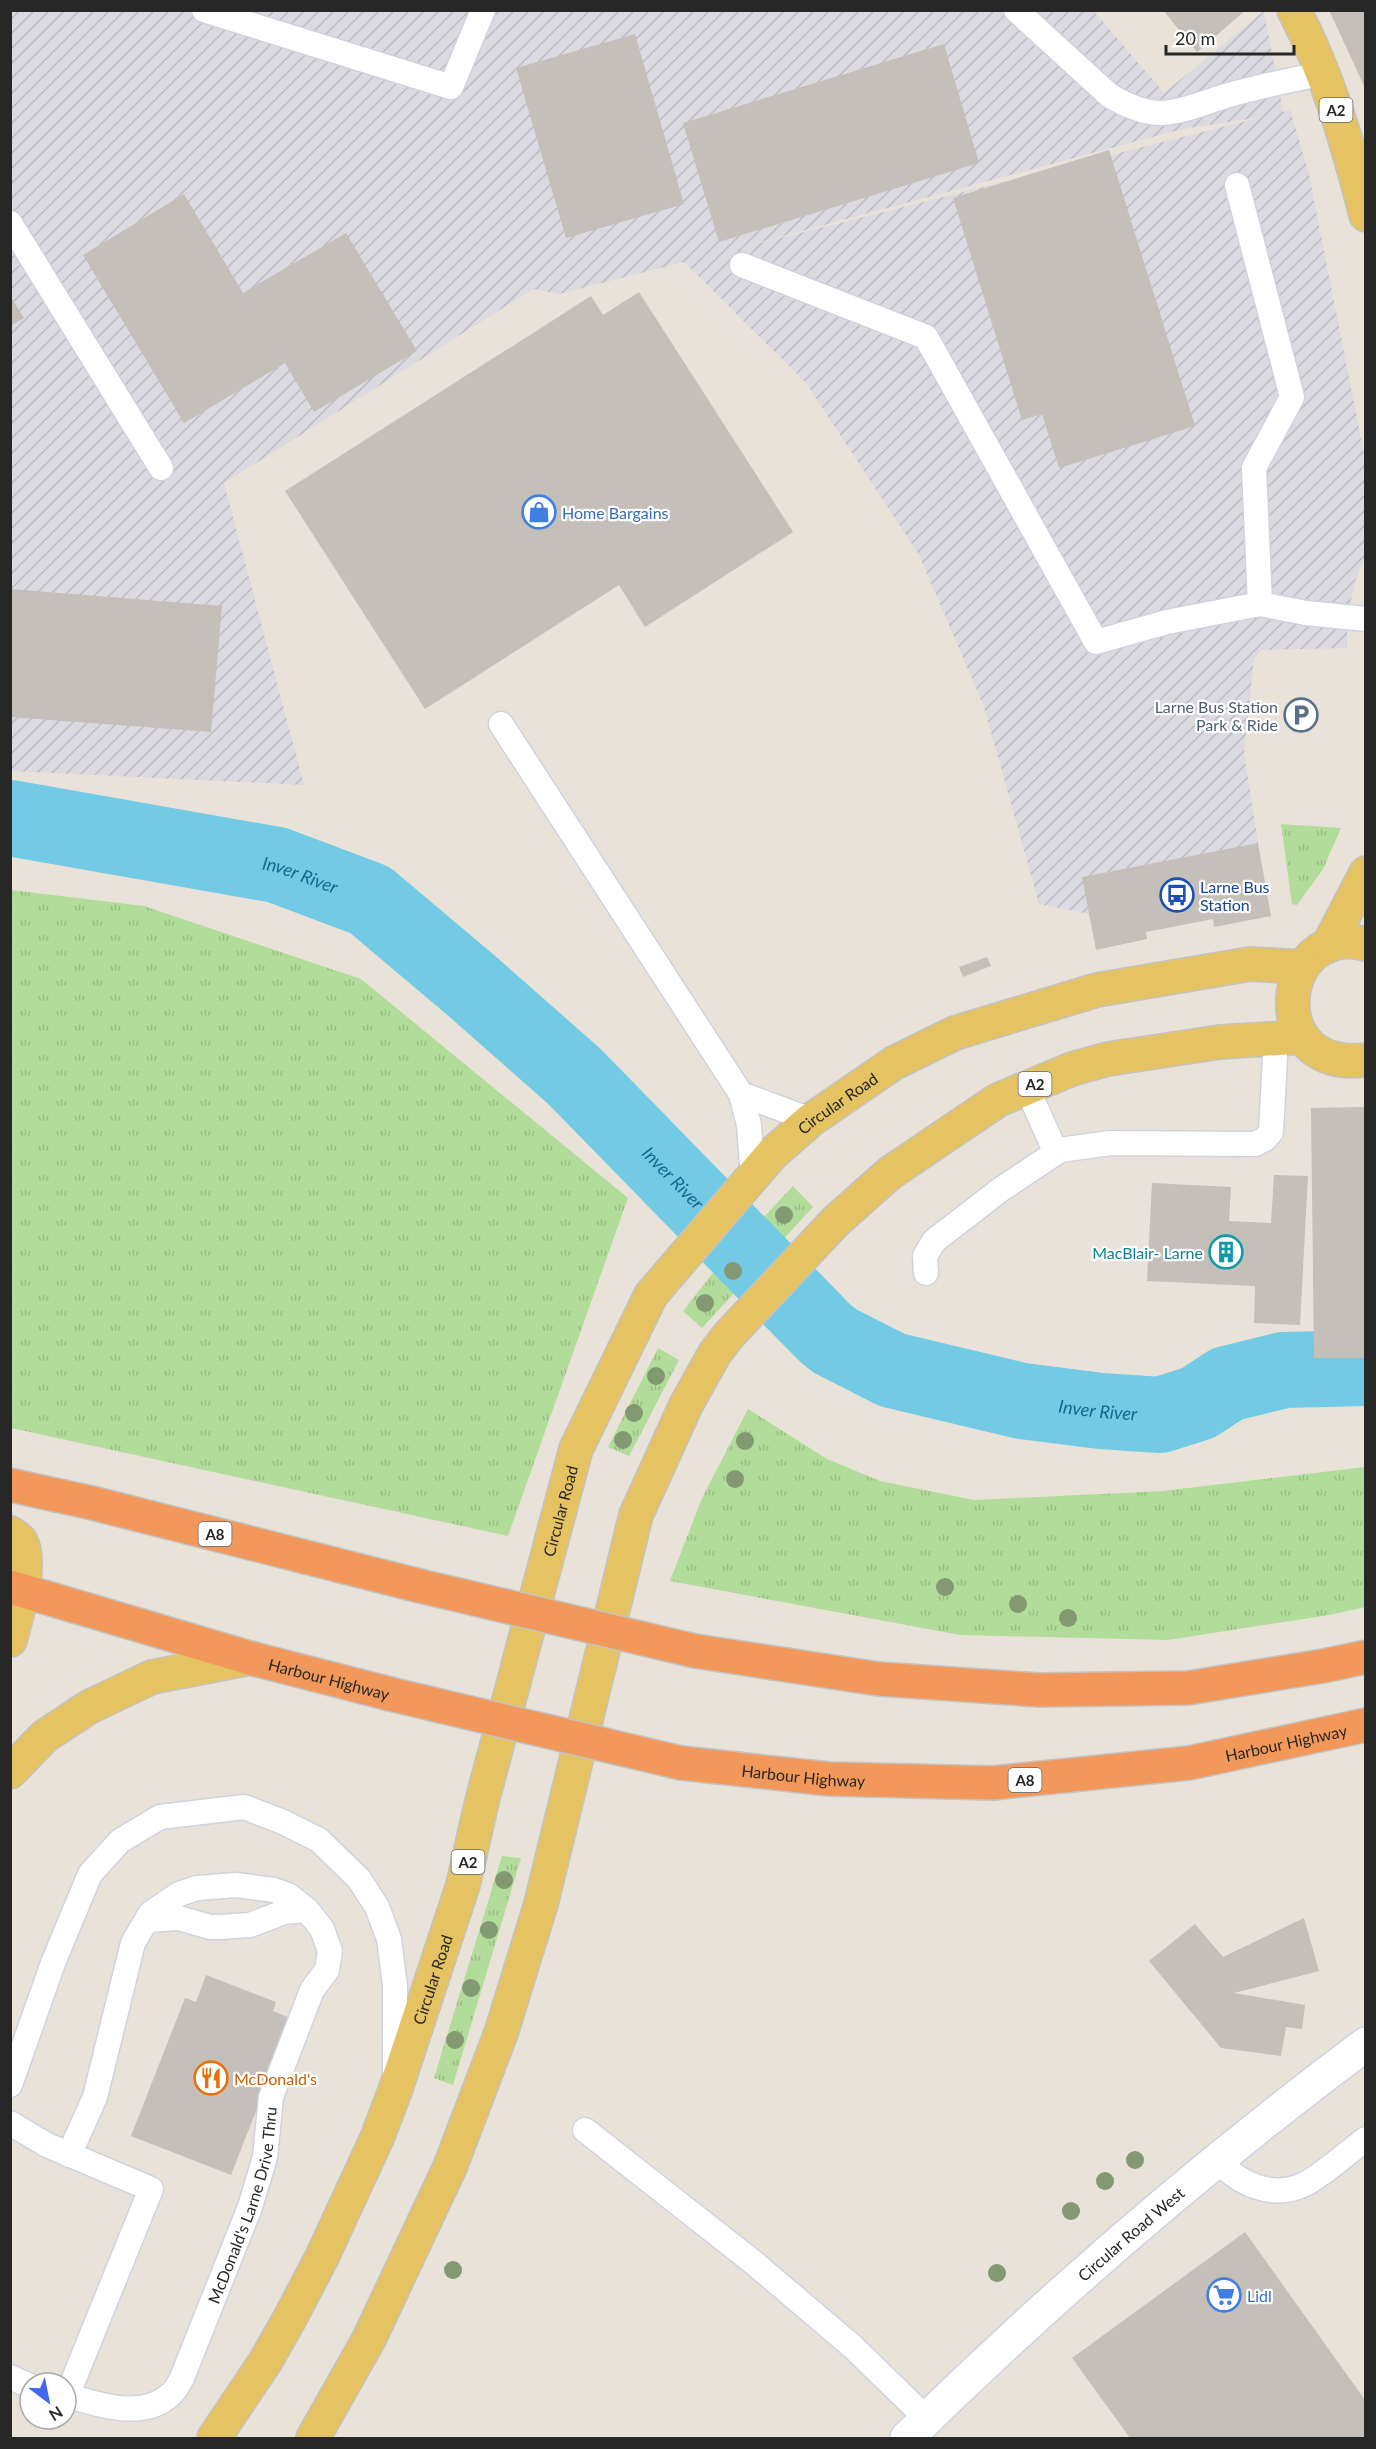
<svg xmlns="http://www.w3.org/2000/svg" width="1376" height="2449" viewBox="0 0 1376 2449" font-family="Lato,sans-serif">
	<defs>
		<pattern id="industrial-furrows" width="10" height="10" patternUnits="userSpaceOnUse" patternTransform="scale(1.5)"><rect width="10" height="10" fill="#dcdae1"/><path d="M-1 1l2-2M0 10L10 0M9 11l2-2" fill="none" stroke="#bdbbc1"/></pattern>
		<pattern id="grass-tufts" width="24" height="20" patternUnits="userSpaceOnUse" patternTransform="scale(1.5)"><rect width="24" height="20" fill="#b2dc99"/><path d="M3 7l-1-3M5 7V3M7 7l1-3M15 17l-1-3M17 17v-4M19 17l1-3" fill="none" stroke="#99bd84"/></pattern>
	</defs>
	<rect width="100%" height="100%" fill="#e9e2d9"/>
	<path fill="url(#industrial-furrows)" fill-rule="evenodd" d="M 11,11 L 1094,11 L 1164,93 L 1264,11 L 1283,112 L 1290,110 L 1308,170 L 1365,458 L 1365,557 L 1356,579 L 1347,617 L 1347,648 L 1261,650 L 1254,659 L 1244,752 L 1258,843 L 1083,877 L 1089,914 L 1039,904 L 984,707 L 919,555 L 806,383 L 684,262 L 559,294 L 533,289 L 224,483 L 304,785 L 11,771 ZM 1262,117 L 740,248 L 739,248 L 1182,129 Z"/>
	<path fill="url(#grass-tufts)" d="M 1281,824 L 1341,828 L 1323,869 L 1297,905 L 1292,904 Z
		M 11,890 L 144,906 L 361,979 L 628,1198 L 508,1536 L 11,1428 Z
		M 793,1186 L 813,1207 L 702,1328 L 683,1311 L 720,1264 Z
		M 658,1348 L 679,1360 L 629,1456 L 608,1447 Z
		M 748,1409 L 827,1459 L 880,1481 L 974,1500 L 1163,1491 L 1365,1467 L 1365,1607 L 1329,1615 L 1168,1640 L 960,1635 L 670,1581 L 702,1498 Z
		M 502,1856 L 521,1858 L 453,2085 L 434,2078 Z"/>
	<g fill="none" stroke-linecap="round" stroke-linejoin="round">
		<path stroke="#72cae5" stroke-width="76" id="s1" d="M 10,818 L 277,865 L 370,900 L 473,987 L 575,1077 L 825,1333 L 835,1341 L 892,1370 L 1022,1401 L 1101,1411 L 1160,1415 L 1198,1403 L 1227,1384 L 1284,1370 L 1366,1368"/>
	</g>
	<path fill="#c4bfb9" d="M 1163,10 L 1246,10 L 1197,52 Z
		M 1329,10 L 1365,10 L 1365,88 Z
		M 635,34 L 684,204 L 566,238 L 516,68 Z
		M 944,44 L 979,163 L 719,242 L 683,123 Z
		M 1109,150 L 1195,426 L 1059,468 L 1042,414 L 1022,420 L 953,198 Z
		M 184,194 L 243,293 L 346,233 L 417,351 L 314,412 L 285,363 L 184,423 L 83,255 Z
		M 639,292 L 793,532 L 645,627 L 619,585 L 425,709 L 285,491 L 591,296 L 603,315 Z
		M 10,296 L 24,318 L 10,326 Z
		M 10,589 L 222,606 L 211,732 L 10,717 Z
		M 1258,843 L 1271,916 L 1214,927 L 1213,919 L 1146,932 L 1147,939 L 1096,950 L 1082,877 Z
		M 987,957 L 991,966 L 963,977 L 959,967 Z
		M 1365,1107 L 1365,1358 L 1314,1358 L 1311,1108 Z
		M 1274,1175 L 1308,1176 L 1300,1325 L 1254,1323 L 1255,1286 L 1147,1281 L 1152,1183 L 1231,1187 L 1229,1221 L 1271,1223 Z
		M 1304,1918 L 1319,1971 L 1234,1993 L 1305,2005 L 1302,2029 L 1286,2027 L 1281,2056 L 1221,2048 L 1149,1961 L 1195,1924 L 1223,1957 Z
		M 206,1975 L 276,2002 L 273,2011 L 292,2019 L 231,2175 L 131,2136 L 185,1998 L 196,2002 Z
		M 1245,2232 L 1365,2400 L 1365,2438 L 1130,2438 L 1072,2358 Z"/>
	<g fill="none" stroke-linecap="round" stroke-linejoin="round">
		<defs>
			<g id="lane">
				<path d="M 204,10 L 451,87 L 483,10"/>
				<path d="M 1016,10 L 1109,95 C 1125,105 1143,113 1162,113 C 1184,112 1208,101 1229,95 C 1260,86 1292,80 1324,73"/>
				<path d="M 1237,185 L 1292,397 L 1254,468 L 1260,604"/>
				<path d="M 10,223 L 161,468"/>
				<path d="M 742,265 L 926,337 L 1096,642 L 1167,622 L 1260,604 L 1306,613 L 1366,619"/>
				<path d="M 501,724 L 741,1094 L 749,1125 L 753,1177"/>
				<path d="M 1027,1088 L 1052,1144 L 1060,1150 L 1110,1143 L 1255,1144 L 1265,1139 L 1271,1132 L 1276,1039"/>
				<path d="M 741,1094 L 811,1120"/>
				<path d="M 926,1273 L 925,1256 L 934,1241 L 1000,1190 L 1060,1150"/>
				<path d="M 147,1920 L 179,1918 L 210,1927 L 220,1927 L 250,1925 L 284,1912 L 307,1910"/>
				<path d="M 10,2085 L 53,1963 L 90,1874 L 120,1841 L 160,1817 L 244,1807 L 283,1822 L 319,1840 L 359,1879 L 377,1907 L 389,1939 L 395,1986 L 395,2070"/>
				<path d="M 10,2123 L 47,2145 L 151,2189 L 69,2391 L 66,2394"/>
				<path d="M 585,2130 L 753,2262 L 853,2347 L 927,2419"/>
				<path d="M 1217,2159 C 1238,2184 1273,2200 1305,2184 C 1323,2175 1348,2152 1366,2139"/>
				<path d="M 10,2377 L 30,2386"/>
				<path id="s2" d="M 66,2395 C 97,2404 143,2421 171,2394 C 176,2390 179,2383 182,2378 L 250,2207 L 265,2157 L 271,2097 L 312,1990 L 327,1970 L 330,1951 L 322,1929 L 307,1910 L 288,1895 L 274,1890 L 236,1885 L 197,1888 L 179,1894 L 150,1914 L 133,1943 L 95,2097 L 69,2155"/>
			</g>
			<g id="street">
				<path id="s3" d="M 907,2438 C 1051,2297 1204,2165 1366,2044"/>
			</g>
			<g id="primary">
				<path d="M 1294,10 C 1328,75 1348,144 1366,215"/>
				<path d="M 1366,944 C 1278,921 1259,1073 1366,1060"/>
				<path d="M 1328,946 L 1366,873"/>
				<path d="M 10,1533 C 13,1535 20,1539 21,1542 C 33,1563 16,1618 10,1640"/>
				<path d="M 10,1772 L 45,1736 L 89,1707 L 152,1677 L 250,1658"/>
				<path id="s4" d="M 214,2438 L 265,2362 L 289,2320 L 322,2257 L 377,2138 L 395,2091 L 463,1885 L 482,1801 L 576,1449 L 651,1295 L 772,1154 L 811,1120 L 894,1063 L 955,1033 L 1097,990 L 1250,964 L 1302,967"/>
				<path d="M 313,2438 L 369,2339 L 450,2167 L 501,2033 L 541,1904 L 636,1515 L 686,1405 L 715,1353 L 729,1335 L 836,1221 L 890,1173 L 998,1100 L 1072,1069 L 1108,1059 L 1220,1042 L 1302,1037"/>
			</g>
			<g id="highway">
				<path d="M 10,1485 L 92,1503 L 420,1586"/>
				<path id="s5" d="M 10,1587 L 250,1658 L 390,1694"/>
				<path d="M 695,1651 L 879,1679 L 1039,1690 L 1188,1688 L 1323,1666 L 1366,1657"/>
				<path id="s6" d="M 681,1763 L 829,1779 L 993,1783 L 1189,1763 L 1366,1725"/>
			</g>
		</defs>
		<use href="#lane" stroke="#cfd2df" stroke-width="27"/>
		<use href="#street" stroke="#cfd2df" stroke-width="36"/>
		<use href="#primary" stroke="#c3c3c3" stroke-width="36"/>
		<use href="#highway" stroke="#c3c3c3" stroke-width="36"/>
		<use href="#lane" stroke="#fff" stroke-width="24"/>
		<use href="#street" stroke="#fff" stroke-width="33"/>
		<use href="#primary" stroke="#e5c262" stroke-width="33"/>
		<use href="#highway" stroke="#f2985b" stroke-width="33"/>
		<defs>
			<path id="highway-bridge" d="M 420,1586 L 695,1651
				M 390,1694 L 681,1763"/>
		</defs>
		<use href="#highway-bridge" stroke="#c3c3c3" stroke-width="36" stroke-linecap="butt"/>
		<use href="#highway-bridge" stroke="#f2985b" stroke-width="33"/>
	</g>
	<g fill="#829972">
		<circle cx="784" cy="1215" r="9"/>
		<circle cx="733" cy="1271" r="9"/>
		<circle cx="705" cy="1303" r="9"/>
		<circle cx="656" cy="1376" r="9"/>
		<circle cx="634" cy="1413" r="9"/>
		<circle cx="623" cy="1440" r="9"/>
		<circle cx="745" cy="1441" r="9"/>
		<circle cx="735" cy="1479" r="9"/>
		<circle cx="945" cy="1587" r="9"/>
		<circle cx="1018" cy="1604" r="9"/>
		<circle cx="1068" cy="1618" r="9"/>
		<circle cx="504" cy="1880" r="9"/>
		<circle cx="489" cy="1930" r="9"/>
		<circle cx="471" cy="1988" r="9"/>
		<circle cx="455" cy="2040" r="9"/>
		<circle cx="1135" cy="2160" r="9"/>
		<circle cx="1105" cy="2181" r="9"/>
		<circle cx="1071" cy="2211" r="9"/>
		<circle cx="453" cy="2270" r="9"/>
		<circle cx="997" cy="2273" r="9"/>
	</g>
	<defs>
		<symbol id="shop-ring" viewBox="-11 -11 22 22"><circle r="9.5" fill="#fff" stroke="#3f7fe0" stroke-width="1.5"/><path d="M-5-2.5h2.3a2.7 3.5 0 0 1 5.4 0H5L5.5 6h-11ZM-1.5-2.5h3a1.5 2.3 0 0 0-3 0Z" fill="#3f7fe0"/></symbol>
		<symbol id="parking-ring" viewBox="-11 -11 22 22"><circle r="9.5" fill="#fff" stroke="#5c6f8a" stroke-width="1.5"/><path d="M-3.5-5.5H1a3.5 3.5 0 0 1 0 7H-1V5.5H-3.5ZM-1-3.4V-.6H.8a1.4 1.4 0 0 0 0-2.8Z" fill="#5c6f8a"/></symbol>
		<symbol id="bus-ring" viewBox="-11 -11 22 22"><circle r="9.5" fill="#fff" stroke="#1a4fb4" stroke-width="1.5"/><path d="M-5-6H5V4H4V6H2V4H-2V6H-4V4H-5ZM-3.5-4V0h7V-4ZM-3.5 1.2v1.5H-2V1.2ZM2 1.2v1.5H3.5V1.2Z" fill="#1a4fb4"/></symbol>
		<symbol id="building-ring" viewBox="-11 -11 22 22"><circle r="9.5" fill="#fff" stroke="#0f9aa8" stroke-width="1.5"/><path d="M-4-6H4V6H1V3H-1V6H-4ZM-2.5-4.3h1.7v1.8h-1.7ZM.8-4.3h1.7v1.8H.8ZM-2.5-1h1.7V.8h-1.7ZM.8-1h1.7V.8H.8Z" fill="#0f9aa8"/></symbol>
		<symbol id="restaurant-ring" viewBox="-11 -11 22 22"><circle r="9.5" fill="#fff" stroke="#e8710a" stroke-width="1.5"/><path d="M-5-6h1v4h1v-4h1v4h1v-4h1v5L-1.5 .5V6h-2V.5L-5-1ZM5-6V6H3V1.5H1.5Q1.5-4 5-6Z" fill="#e8710a"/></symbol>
		<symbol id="supermarket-ring" viewBox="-11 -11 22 22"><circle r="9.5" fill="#fff" stroke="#3f7fe0" stroke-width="1.5"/><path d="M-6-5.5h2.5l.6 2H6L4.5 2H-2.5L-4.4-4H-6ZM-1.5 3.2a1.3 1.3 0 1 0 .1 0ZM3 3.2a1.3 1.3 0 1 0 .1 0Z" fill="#3f7fe0"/></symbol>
	</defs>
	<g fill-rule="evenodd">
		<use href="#shop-ring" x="520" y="493" width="38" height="38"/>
		<use href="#parking-ring" x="1282" y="696" width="38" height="38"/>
		<use href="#bus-ring" x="1158" y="876" width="38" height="38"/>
		<use href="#building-ring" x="1207" y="1233" width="38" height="38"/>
		<use href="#restaurant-ring" x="192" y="2059" width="38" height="38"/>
		<use href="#supermarket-ring" x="1205" y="2276" width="38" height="38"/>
	</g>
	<g text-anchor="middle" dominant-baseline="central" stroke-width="4.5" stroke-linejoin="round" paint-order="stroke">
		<g fill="#fff" stroke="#686868" stroke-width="1.5">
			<rect x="1319.5" y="98" width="33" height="24" rx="4.5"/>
			<rect x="1018.5" y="1072" width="33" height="24" rx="4.5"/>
			<rect x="198.5" y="1522" width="33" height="24" rx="4.5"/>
			<rect x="1008.5" y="1768" width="33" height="24" rx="4.5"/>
			<rect x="451.5" y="1850" width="33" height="24" rx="4.5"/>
		</g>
		<g font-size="15" font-weight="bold" fill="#272727">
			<text x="1336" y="110">A2</text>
			<text x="1035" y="1084">A2</text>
			<text x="215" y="1534">A8</text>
			<text x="1025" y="1780">A8</text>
			<text x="468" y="1862">A2</text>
		</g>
		<g font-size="16" fill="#366cbe" stroke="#fff" text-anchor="start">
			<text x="562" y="512">Home Bargains</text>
			<text x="1247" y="2295">Lidl</text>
		</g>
		<g font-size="16" fill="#4e5e75" stroke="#fff" text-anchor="end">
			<text x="1278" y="706">Larne Bus Station<tspan x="1278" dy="18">Park &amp; Ride</tspan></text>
		</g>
		<g font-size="16" fill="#164399" stroke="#fff" text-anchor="start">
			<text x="1200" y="886">Larne Bus<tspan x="1200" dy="18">Station</tspan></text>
		</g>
		<g font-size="16" fill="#272727" stroke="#fff">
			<text stroke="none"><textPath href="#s4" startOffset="1500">Circular Road</textPath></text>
			<text stroke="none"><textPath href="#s4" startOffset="996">Circular Road</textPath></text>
			<text stroke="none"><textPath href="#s5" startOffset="332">Harbour Highway</textPath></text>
			<text stroke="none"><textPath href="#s6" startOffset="609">Harbour Highway</textPath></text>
			<text stroke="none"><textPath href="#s6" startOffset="123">Harbour Highway</textPath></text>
			<text stroke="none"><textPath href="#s4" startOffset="510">Circular Road</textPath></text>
			<text stroke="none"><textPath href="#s2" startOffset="314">McDonald's Larne Drive Thru</textPath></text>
			<text stroke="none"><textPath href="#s3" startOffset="303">Circular Road West</textPath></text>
		</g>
		<g font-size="16" fill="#0d838f" stroke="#fff" text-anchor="end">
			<text x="1203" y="1252">MacBlair- Larne</text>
		</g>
		<g font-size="16" fill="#c56008" stroke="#fff" text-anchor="start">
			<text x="234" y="2078">McDonald's</text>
		</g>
		<g font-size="18" font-style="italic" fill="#16678c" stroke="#fff">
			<text stroke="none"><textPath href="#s1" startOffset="296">Inver River</textPath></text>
			<text stroke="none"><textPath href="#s1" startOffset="782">Inver River</textPath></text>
			<text stroke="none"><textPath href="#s1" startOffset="1286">Inver River</textPath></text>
		</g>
	</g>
	<rect width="1376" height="2449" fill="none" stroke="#272727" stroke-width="24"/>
	<g transform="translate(48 2401) rotate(148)"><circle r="28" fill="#ffffff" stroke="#a9a9a9" stroke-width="1.5"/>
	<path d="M0-4.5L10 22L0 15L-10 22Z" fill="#4368ec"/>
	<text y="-9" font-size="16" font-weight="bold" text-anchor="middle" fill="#272727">N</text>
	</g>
	<path d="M1166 45v9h128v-9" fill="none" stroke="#272727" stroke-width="3"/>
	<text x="1175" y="45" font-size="18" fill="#272727" stroke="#ffffff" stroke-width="4.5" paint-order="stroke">20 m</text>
</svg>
